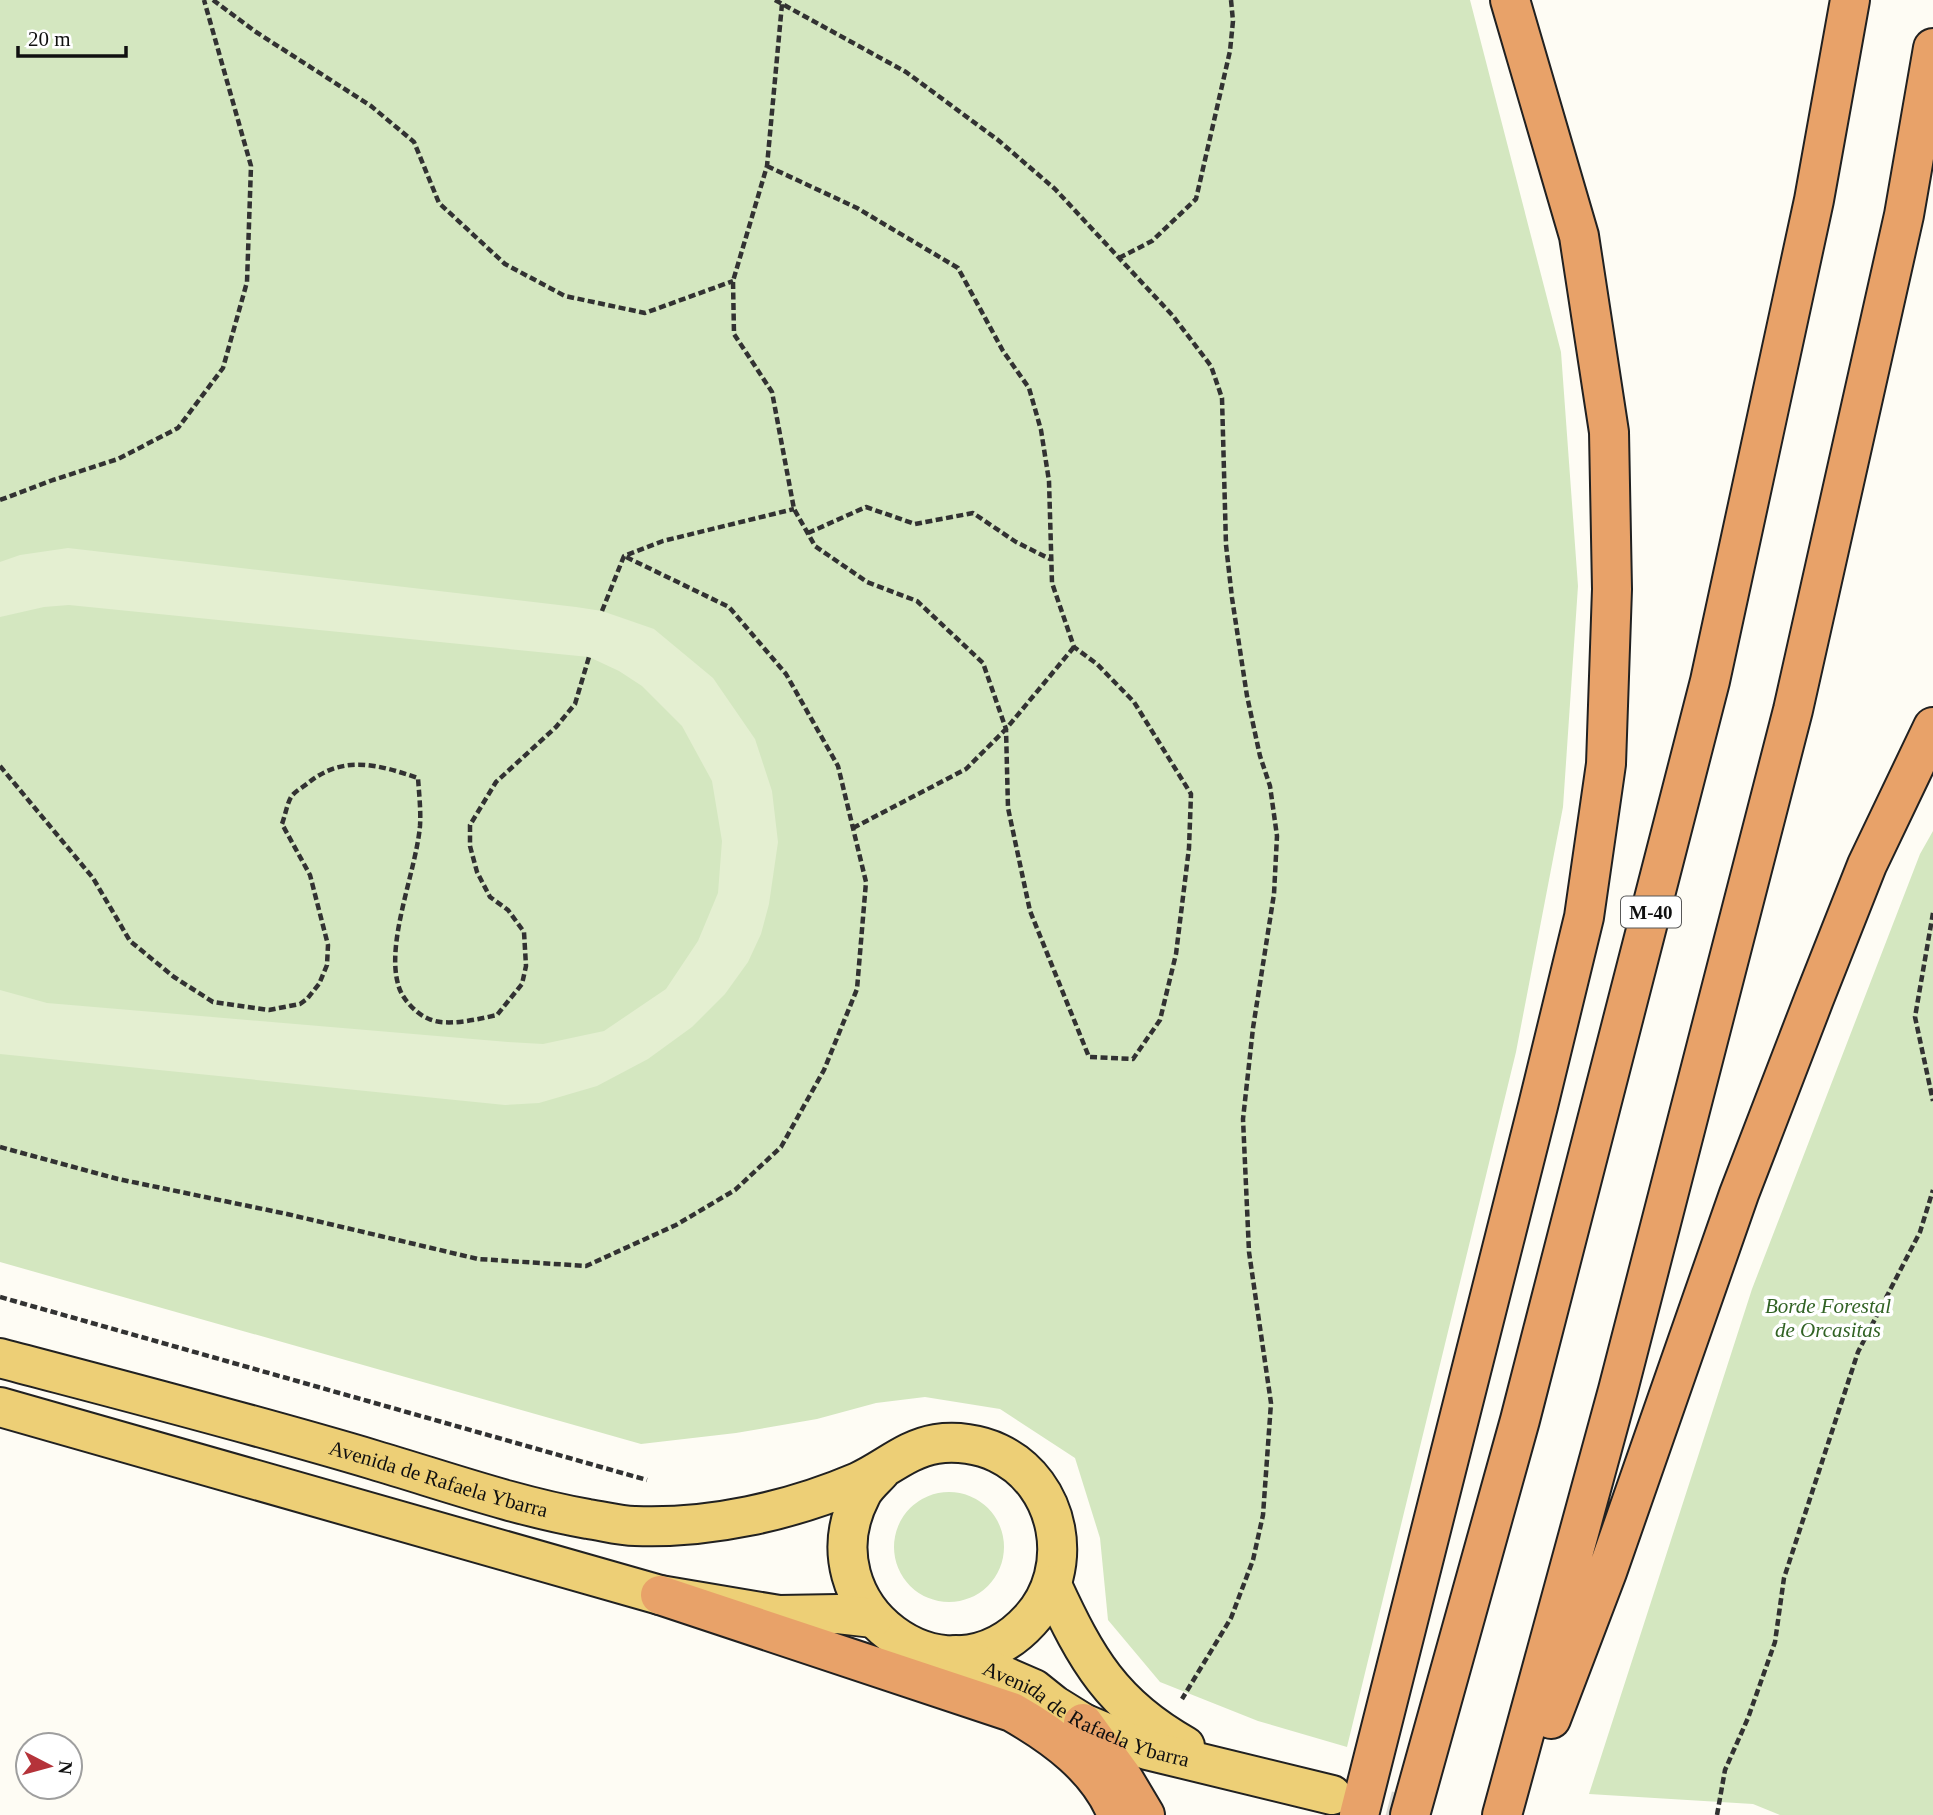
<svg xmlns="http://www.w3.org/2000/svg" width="1933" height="1815" viewBox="0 0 1933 1815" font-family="'Times New Roman',serif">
	<rect width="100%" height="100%" fill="#fefcf4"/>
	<path fill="#d4e7c0" d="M 0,0 L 1470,0 L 1561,352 L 1578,586 L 1563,807 L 1516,1052 L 1347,1747 L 1258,1721 L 1160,1682 L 1108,1620 L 1100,1538 L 1075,1458 L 1000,1409 L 925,1397 L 876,1403 L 817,1419 L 736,1433 L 641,1444 L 0,1262 Z
		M 1933,831 L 1933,1815 L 1780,1815 L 1753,1804 L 1589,1794 L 1752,1289 L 1920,854 Z
		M894 1547a55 55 0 1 1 110 0a55 55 0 1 1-110 0Z"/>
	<path fill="#e4efd1" d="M 68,548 L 576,607 L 602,611 L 654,629 L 713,678 L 755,739 L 772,791 L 778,842 L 769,904 L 761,934 L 748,962 L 725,994 L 692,1027 L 648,1059 L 597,1086 L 539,1103 L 505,1105 L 0,1054 L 0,990 L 47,1003 L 508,1042 L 543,1044 L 604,1031 L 666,989 L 698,941 L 718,893 L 722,841 L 712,781 L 682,726 L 642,686 L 619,671 L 589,657 L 69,605 L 44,607 L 0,617 L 0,562 L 20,555 Z"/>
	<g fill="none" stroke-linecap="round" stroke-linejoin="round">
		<path stroke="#dad9d2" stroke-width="38" stroke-dasharray="38 19" stroke-linecap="butt" d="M 1332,1795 L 1406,1815"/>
		<defs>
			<g id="major">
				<path id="s1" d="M 0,1358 C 125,1391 250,1423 374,1460 C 445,1481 515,1506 588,1519 C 603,1521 619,1526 635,1526 C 709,1529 790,1511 858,1482 C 885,1470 906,1449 936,1444 C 956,1441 980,1444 998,1453 C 1061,1483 1077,1569 1030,1620 C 946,1713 803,1606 861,1495 C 865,1486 874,1479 881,1471"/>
				<path d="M 0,1407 L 660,1595 L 779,1615 L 838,1614 L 873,1618"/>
				<path d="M 1052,1585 C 1086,1659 1112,1705 1185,1746"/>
				<path id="s2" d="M 956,1655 L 1034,1689 L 1054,1705 L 1083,1723 L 1147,1750 L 1332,1795"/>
			</g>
			<path id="highway" d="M 660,1595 L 1012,1712 C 1054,1736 1099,1768 1117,1815
				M 1551,1719 L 1607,1572 L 1739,1194 L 1814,999 L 1867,865 L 1933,727
				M 1083,1723 L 1123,1778 L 1145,1815
				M 1359,1815 L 1538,1106 L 1584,917 L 1606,764 L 1612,589 L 1609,432 L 1579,236 L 1510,0
				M 1410,1815 L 1520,1420 L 1710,681 L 1814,200 L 1850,0
				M 1502,1815 L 1618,1390 L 1793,710 L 1904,215 L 1933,48"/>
		</defs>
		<use href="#major" stroke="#212121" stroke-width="42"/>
		<use href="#highway" stroke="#212121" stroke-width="42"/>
		<path stroke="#323232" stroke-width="4.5" stroke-dasharray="7 3.5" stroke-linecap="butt" d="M 213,0 L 256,32 L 371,106 L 414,142 L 439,203 L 505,264 L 565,296 L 645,313 L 733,281
			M 775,0 L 906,72 L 998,140 L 1055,189 L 1173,316 L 1211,366 L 1222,398 L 1226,545 L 1232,598 L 1247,696 L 1260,756 L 1270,786 L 1277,836 L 1274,894 L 1253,1028 L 1243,1119 L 1249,1252 L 1271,1403 L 1263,1515 L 1253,1560 L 1231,1618 L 1182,1699
			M 767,166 L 857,208 L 958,268 L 1003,351 L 1029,388 L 1041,430 L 1049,481 L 1052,583 L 1074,647 L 1097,664 L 1134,702 L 1191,794 L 1189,848 L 1176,954 L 1160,1020 L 1133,1059 L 1089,1057 L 1030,911 L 1008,808 L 1006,729 L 983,663 L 917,601 L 867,582 L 815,546 L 794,509 L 772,392 L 734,334 L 733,281 L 767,166 L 782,4
			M 1119,258 L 1152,241 L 1196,199 L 1230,51 L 1233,21 L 1231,0
			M 0,500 L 53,480 L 118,459 L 178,428 L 223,368 L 247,282 L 251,166 L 204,0
			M 808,533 L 866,507 L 915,524 L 973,513 L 1016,542 L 1050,559
			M 602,611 L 624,556 L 663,541 L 794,509
			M 0,766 L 93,878 L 130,941 L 174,977 L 213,1002 L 269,1010 L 300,1004 L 307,999 L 319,984 L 327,965 L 328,945 L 310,875 L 282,824 C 285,816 287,804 291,797 C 294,792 303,787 308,783 C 344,754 379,765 418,778 C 419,793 421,810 420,826 C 416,871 386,941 398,984 C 401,998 416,1014 429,1019 C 447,1027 479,1019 497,1015 L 522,984 L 526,966 L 524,932 L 508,910 L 490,897 L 477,872 L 470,846 L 470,825 L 496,782 L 556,727 L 575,704 L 589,657
			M 853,828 L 966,769 L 1006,729 L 1074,647
			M 1933,913 L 1915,1017 L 1933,1101
			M 0,1147 L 118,1179 L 287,1214 L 478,1259 L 586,1266 L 676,1225 L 735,1190 L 781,1147 L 824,1070 L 857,989 L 866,882 L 838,766 L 786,674 L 729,607 L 624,556
			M 0,1297 L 647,1480
			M 1717,1815 L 1725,1770 L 1748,1718 L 1775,1642 L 1784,1578 L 1858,1352 L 1920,1232 L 1933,1190"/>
		<use href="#major" stroke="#edcf76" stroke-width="38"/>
		<use href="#highway" stroke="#e8a269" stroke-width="38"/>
	</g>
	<g text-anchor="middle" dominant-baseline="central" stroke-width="7" stroke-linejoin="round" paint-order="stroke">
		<rect fill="#fff" stroke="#585858" stroke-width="2" x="1621" y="896.5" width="60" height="31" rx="5"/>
		<g font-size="19" font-weight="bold" fill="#101010">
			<text x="1651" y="912">M-40</text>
		</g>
		<g font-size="21" font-style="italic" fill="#326325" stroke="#fff">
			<text x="1828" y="1306">Borde Forestal<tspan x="1828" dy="24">de Orcasitas</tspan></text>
		</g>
		<g font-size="21" fill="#101010" stroke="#fff">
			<text stroke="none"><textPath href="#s1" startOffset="455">Avenida de Rafaela Ybarra</textPath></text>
			<text stroke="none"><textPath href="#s2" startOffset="144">Avenida de Rafaela Ybarra</textPath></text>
		</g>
	</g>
	<g transform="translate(49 1766) rotate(96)"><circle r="33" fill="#ffffff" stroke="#9f9f9f" stroke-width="2"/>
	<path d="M0-5L12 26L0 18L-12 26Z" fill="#b5333a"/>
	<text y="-10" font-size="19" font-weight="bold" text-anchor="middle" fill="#101010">N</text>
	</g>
	<path d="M18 46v10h108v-10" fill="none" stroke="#101010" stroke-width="3.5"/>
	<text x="28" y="46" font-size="21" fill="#101010" stroke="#ffffff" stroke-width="5" paint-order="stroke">20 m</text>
</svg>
